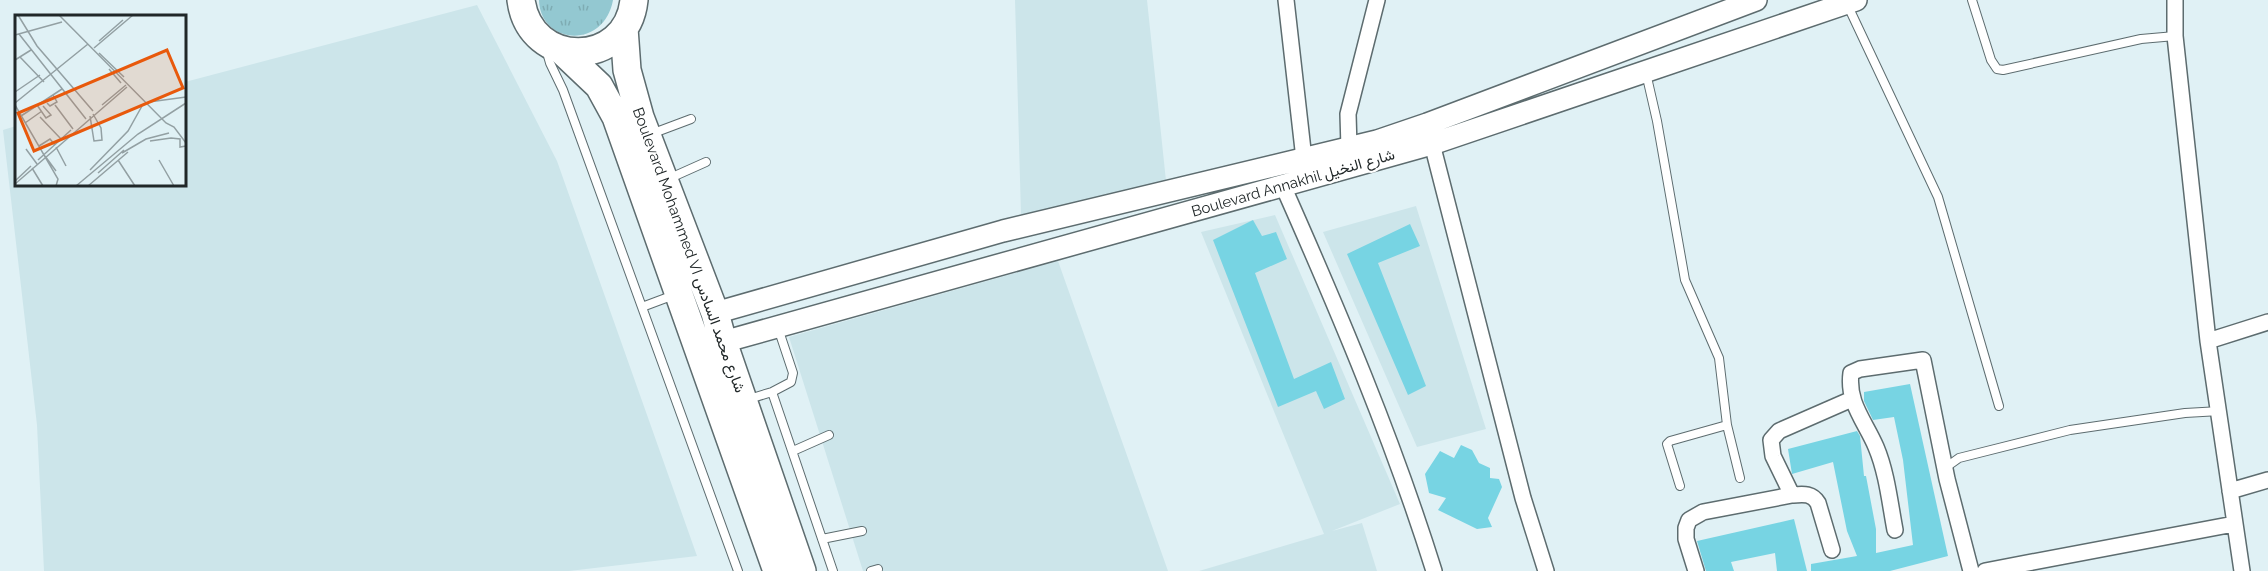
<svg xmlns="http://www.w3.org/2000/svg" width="2268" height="571" viewBox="0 0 2268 571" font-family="Raleway,Vazirmatn,sans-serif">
	<defs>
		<pattern id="grass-tufts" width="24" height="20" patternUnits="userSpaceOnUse" patternTransform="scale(1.5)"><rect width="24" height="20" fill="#93c8d1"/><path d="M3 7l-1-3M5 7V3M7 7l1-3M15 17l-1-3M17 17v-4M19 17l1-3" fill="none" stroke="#7eacb3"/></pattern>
	</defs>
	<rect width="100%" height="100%" fill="#e0f1f5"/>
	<path fill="#cce5ea" d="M 1015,0 L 1147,0 L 1166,181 L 1021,215 Z
		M 477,5 L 557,161 L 697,556 L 569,571 L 44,571 L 37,425 L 3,130 L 16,126 L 16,184 L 184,184 L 185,82 Z
		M 1416,206 L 1486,429 L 1417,447 L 1323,232 Z
		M 1275,215 L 1400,504 L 1332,531 L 1362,523 L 1377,571 L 1199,571 L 1324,534 L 1201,232 Z
		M 1058,261 L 1168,571 L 863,571 L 789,337 Z"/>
	<path fill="url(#grass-tufts)" d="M 539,0 L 613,0 C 604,50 540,45 539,0 Z"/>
	<path fill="#77d4e3" d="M 1253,220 L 1262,236 L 1276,232 L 1287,259 L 1255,273 L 1294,379 L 1331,362 L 1345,399 L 1324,409 L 1316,391 L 1278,407 L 1213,240 Z
		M 1410,224 L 1420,246 L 1378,263 L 1426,386 L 1408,395 L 1347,254 Z
		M 1910,384 L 1948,556 L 1890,571 L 1811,571 L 1811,564 L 1857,556 L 1847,531 L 1833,462 L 1792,474 L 1788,449 L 1857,431 L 1860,436 L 1864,476 L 1866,476 L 1876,529 L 1876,553 L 1913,545 L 1903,460 L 1894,417 L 1873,420 L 1864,401 L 1864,392 Z
		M 1461,445 L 1472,450 L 1479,463 L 1490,468 L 1490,478 L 1499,479 L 1502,487 L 1488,518 L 1492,527 L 1477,529 L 1438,510 L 1446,498 L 1429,493 L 1425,474 L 1440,451 L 1454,458 Z
		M 1794,519 L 1807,571 L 1777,571 L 1775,553 L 1731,562 L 1734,571 L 1706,571 L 1697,541 Z"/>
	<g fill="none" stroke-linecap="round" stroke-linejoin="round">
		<defs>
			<path id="lane" d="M 1972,0 L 1991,60 L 1997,69 L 2003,70 L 2141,39 L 2175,36
				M 1847,4 L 1938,197 L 1999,406
				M 546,49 L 550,63 L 563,90 L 738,571
				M 1646,73 L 1657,121 L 1685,280 L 1719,358 L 1727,425 L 1740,478
				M 651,134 L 691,119
				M 668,179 L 706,162
				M 642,307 L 674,295
				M 772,392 L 833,571
				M 749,399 L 772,392 L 791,382 L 793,373 L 778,328
				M 793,451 L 829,435
				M 1945,468 L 1959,458 L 2070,430 L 2185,413 L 2220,411
				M 1680,486 L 1667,444 L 1670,441 L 1727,425
				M 822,539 L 862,531
				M 871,571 L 878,569"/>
			<path id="street" d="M 1286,0 L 1304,159
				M 2175,0 L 2175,36 L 2208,341 L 2242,571
				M 1430,136 L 1523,498 L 1546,571
				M 1349,148 L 1348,114 L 1377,0
				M 1283,186 C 1339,312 1393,440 1434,571
				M 2208,341 L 2268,322
				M 2230,491 L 2268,480
				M 1792,495 L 1773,456 L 1771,440 L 1779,431 L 1852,399
				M 1895,530 C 1890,504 1887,473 1876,447 C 1865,421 1847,403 1851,373 L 1860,369 L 1923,360 L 1947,479 L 1971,571
				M 1696,571 L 1686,539 L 1686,528 L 1689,520 L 1703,512 L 1792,495 C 1804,494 1812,493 1818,503 L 1832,550
				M 1985,571 L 2234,524"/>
			<path id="secondary" d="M 715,313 L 1003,231 L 1377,141 L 1427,124 L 1756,0
				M 723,342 L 1432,144 L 1856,0"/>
			<path id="highway" d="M 521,0 C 530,69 627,69 634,0
				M 624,28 L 627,70 L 640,117 L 715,313 L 723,342 L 802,571
				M 561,50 L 599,86 L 616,117 L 777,571"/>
		</defs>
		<use href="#lane" stroke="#5d6c6f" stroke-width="10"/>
		<use href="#street" stroke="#5d6c6f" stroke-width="18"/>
		<use href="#secondary" stroke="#5d6c6f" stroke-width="24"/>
		<use href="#highway" stroke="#5d6c6f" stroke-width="30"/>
		<use href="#lane" stroke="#fff" stroke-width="8"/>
		<use href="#street" stroke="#fff" stroke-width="15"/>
		<use href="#secondary" stroke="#fff" stroke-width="21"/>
		<use href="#highway" stroke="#fff" stroke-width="27"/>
	</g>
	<g text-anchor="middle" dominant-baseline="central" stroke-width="4.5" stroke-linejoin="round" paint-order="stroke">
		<g font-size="15" fill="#202728" stroke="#fff">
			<text transform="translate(1293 183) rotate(-16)">Boulevard Annakhil شارع النخيل</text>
			<text transform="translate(689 250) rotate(70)">Boulevard Mohammed VI شارع محمد السادس</text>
		</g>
	</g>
	<g transform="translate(15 15)">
		<rect width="171" height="171" fill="#e0f1f5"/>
		<path fill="none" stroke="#93a0a3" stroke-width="1.5" d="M 3,0 L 22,31 L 78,96M 44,0 L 151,108 L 159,112 L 171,128M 4,19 L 71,104M 0,20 L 47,7M 84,26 L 108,5M 79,33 L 118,0M 84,38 L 109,62M 5,42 L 29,67M 0,45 L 16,35M 94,54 L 106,68M 0,77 L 25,60M 134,87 L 171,82M 0,88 L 73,29M 32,88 L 35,91 L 42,87 L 38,80M 0,90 L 43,164 L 41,171M 22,90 L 31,103 L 36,100 L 28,91M 40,90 L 58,114M 87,90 L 111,70M 6,101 L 47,74M 75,101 L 79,126 L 87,125 L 86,113 L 78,99M 25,102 L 46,124M 10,108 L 27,96M 135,126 L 156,123 L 165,124 L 165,132 L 171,131M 24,131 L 35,124 L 40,130M 41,132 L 51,151M 11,134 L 22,149M 107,138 L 131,124 L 154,118M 30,141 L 41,156M 23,145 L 56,115M 103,145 L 120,171M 144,145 L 159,171M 17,153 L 28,171M 75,155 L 113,116 L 127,91M 83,158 L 109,135M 0,166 L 16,151M 0,169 L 112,72M 61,171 L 123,119 L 171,88M 73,171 L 113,137"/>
		<path fill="#e8590c" fill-opacity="0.15" stroke="#e8590c" stroke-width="3" d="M 152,35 L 168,73 L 19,136 L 3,98 Z"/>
		<rect width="171" height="171" fill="none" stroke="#202728" stroke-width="3"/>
	</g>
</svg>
